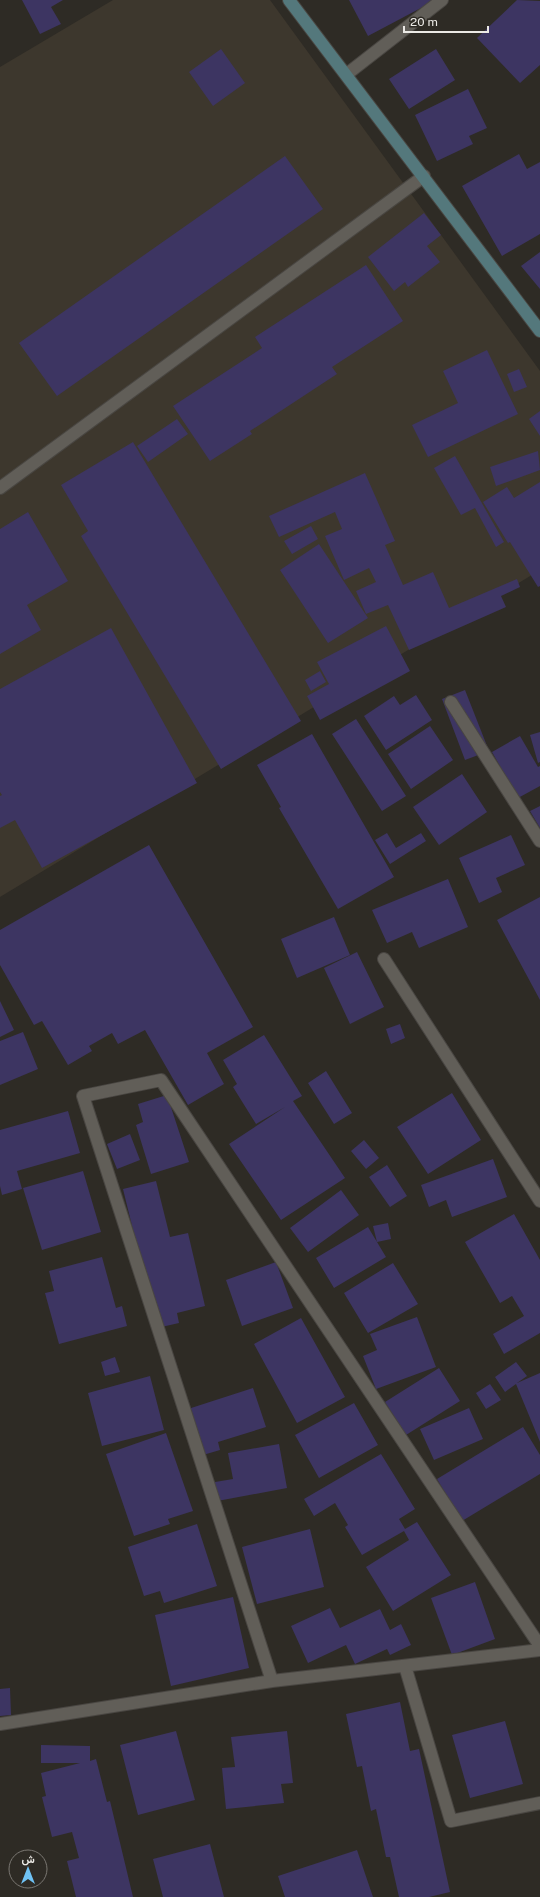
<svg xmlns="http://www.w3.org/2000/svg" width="540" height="1897" viewBox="0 0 540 1897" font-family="'Public Sans',Vazirmatn,sans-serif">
	<rect width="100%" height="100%" fill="#2e2b25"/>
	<path fill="#3d372d" d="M 113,0 L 270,0 L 540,371 L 540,570 L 0,897 L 0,67 Z"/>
	<path fill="#3d3562" d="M 22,0 L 63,0 L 51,7 L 61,24 L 40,34 Z
		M 349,0 L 436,0 L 368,36 Z
		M 517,0 L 540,1 L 540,65 L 520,83 L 477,38 Z
		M 221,49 L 245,83 L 213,106 L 189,72 Z
		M 436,49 L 455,80 L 409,109 L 389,79 Z
		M 468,89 L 487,128 L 469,136 L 473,144 L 437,161 L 415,115 Z
		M 519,154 L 527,169 L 540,162 L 540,234 L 502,256 L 462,186 Z
		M 285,156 L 323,209 L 57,396 L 19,343 Z
		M 424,213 L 441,235 L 427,246 L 440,262 L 408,287 L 405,282 L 394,291 L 368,257 Z
		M 540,252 L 540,289 L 521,266 Z
		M 366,265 L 403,321 L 332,367 L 337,374 L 250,431 L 252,434 L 210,461 L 173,406 L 262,348 L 255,337 Z
		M 487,350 L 518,414 L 428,457 L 412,425 L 458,403 L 443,371 Z
		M 519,369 L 527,387 L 514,392 L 507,374 Z
		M 540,411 L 540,436 L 529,419 Z
		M 177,419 L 188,434 L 148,462 L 137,446 Z
		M 133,442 L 301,721 L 221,769 L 81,536 L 88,531 L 61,485 Z
		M 538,451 L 540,470 L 496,486 L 490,467 Z
		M 455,456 L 504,542 L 496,547 L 475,508 L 461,515 L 434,468 Z
		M 365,473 L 395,541 L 385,545 L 403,585 L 433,572 L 449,608 L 517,579 L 520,587 L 501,596 L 506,607 L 409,650 L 388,605 L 366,614 L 356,591 L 376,582 L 369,568 L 344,580 L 325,536 L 342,529 L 335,512 L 279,537 L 269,516 Z
		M 540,482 L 540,586 L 538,587 L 510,542 L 508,543 L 483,502 L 507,487 L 514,498 Z
		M 28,512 L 68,581 L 27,605 L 41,630 L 0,654 L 0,529 Z
		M 311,526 L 318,539 L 292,554 L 284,541 Z
		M 319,544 L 368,618 L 328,643 L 280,570 Z
		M 386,626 L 410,671 L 320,720 L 307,696 L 329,684 L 317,662 Z
		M 111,628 L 197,783 L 42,868 L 15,820 L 0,828 L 0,796 L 2,795 L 0,792 L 0,689 Z
		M 320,671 L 326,682 L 311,691 L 305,680 Z
		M 465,690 L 489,751 L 465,760 L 442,699 Z
		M 416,695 L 432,720 L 386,750 L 364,716 L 394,696 L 400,705 Z
		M 356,719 L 406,796 L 382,811 L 332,734 Z
		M 430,726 L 453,760 L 411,789 L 388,754 Z
		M 540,732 L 540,762 L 538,763 L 530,735 Z
		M 312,734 L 394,877 L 338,909 L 279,808 L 281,807 L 257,765 Z
		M 520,736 L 538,767 L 540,766 L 540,786 L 518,798 L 492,752 Z
		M 462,774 L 487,812 L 439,845 L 413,807 Z
		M 540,806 L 540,828 L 530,811 Z
		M 387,833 L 396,848 L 421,833 L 426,841 L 390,864 L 375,840 Z
		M 511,835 L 525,865 L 496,878 L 502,892 L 479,903 L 459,858 Z
		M 149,845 L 253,1027 L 207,1053 L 224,1084 L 188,1105 L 145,1030 L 118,1044 L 112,1033 L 89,1046 L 92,1051 L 68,1065 L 42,1021 L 34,1025 L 0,965 L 0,930 Z
		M 448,879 L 468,927 L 419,948 L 412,932 L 387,943 L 372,910 Z
		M 540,897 L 540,1000 L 497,920 Z
		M 334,917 L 350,955 L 297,978 L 281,939 Z
		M 357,952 L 384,1007 L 350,1024 L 324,968 Z
		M 0,1001 L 14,1030 L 0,1037 Z
		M 400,1024 L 405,1038 L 391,1044 L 386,1029 Z
		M 23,1032 L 38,1069 L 0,1085 L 0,1041 Z
		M 264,1035 L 302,1096 L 293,1101 L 345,1178 L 281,1220 L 229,1144 L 285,1107 L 256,1124 L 233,1087 L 237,1084 L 223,1060 Z
		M 326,1071 L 352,1113 L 334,1124 L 308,1083 Z
		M 452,1093 L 481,1140 L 428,1174 L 397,1127 Z
		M 167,1095 L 189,1162 L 151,1174 L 136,1125 L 143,1122 L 138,1104 Z
		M 68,1111 L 80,1153 L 17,1171 L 22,1189 L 2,1195 L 0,1186 L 0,1130 Z
		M 130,1134 L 140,1160 L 117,1169 L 107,1144 Z
		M 364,1140 L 379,1158 L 366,1169 L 351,1151 Z
		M 493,1159 L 507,1197 L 452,1217 L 446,1200 L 429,1207 L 421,1185 Z
		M 387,1165 L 407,1196 L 390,1207 L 369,1177 Z
		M 83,1171 L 101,1232 L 42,1250 L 23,1188 Z
		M 156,1181 L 170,1237 L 188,1233 L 205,1306 L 177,1313 L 179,1323 L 157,1328 L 123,1189 Z
		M 341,1190 L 359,1215 L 308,1252 L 290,1228 Z
		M 514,1214 L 540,1260 L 540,1333 L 504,1354 L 493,1334 L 524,1316 L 512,1296 L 500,1303 L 465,1242 Z
		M 388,1223 L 391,1239 L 377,1242 L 386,1257 L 334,1288 L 316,1258 L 368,1227 L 377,1242 L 373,1226 Z
		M 102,1257 L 116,1308 L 122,1306 L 127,1326 L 59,1344 L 45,1293 L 54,1291 L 49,1271 Z
		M 276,1262 L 293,1308 L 242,1326 L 226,1280 Z
		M 393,1263 L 418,1304 L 368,1333 L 344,1293 Z
		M 417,1317 L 436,1367 L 376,1389 L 363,1356 L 377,1350 L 370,1334 Z
		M 301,1318 L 345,1397 L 297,1423 L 254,1344 Z
		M 115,1357 L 120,1372 L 105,1376 L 101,1362 Z
		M 516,1362 L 527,1376 L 517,1383 L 540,1373 L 540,1442 L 516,1384 L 505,1392 L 495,1377 Z
		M 439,1368 L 460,1401 L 406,1435 L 385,1402 Z
		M 150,1376 L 164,1430 L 102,1446 L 88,1393 Z
		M 490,1384 L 501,1400 L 486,1409 L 476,1393 Z
		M 253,1388 L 266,1427 L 218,1442 L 220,1450 L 203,1455 L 188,1409 Z
		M 354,1403 L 378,1445 L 319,1478 L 295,1435 Z
		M 469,1408 L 483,1439 L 434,1460 L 420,1429 Z
		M 523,1427 L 540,1455 L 540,1474 L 462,1521 L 437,1479 Z
		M 166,1433 L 193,1511 L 168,1519 L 170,1524 L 134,1536 L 106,1454 Z
		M 279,1444 L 287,1488 L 212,1502 L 209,1483 L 233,1479 L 228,1453 Z
		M 381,1454 L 415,1509 L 399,1519 L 405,1529 L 417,1522 L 451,1575 L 393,1611 L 366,1567 L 409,1540 L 404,1531 L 362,1555 L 345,1527 L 348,1525 L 335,1503 L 314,1516 L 304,1499 Z
		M 197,1524 L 217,1586 L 164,1603 L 160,1591 L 144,1596 L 128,1547 Z
		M 310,1529 L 324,1587 L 257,1604 L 242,1547 Z
		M 475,1582 L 495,1639 L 452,1655 L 431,1598 Z
		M 233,1597 L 249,1668 L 171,1686 L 155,1615 Z
		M 330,1608 L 340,1628 L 380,1609 L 390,1630 L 401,1624 L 411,1645 L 390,1655 L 387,1649 L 355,1664 L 346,1645 L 308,1663 L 291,1626 Z
		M 10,1688 L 11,1715 L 0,1716 L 0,1689 Z
		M 400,1702 L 410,1751 L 419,1749 L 450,1892 L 429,1897 L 399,1897 L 390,1857 L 386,1857 L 376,1809 L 371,1811 L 362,1766 L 357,1767 L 346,1714 Z
		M 505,1721 L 523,1784 L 470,1798 L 452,1735 Z
		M 176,1731 L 195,1800 L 138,1815 L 120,1745 Z
		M 287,1731 L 293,1783 L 281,1784 L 284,1803 L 226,1809 L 222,1768 L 235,1767 L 231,1737 Z
		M 41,1745 L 90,1746 L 90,1761 L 96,1759 L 107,1802 L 110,1801 L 133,1897 L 76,1897 L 67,1861 L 79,1858 L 72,1832 L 52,1837 L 42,1797 L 46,1796 L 41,1773 L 80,1763 L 41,1763 Z
		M 210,1844 L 224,1897 L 163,1897 L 153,1859 Z
		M 357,1850 L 373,1897 L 285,1897 L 278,1876 Z"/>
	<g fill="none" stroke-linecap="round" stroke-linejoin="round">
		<defs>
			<path id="street" d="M 347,74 L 442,0
				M 0,488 L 424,176
				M 451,702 L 540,841
				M 384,959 L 540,1201
				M 540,1646 L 161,1080 L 83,1096 L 272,1681 L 540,1650
				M 405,1666 L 451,1821 L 540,1803
				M 0,1724 L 272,1681"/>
			<path id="secondary" d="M 289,0 L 540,331"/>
		</defs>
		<use href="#street" stroke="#494642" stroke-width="14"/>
		<use href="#secondary" stroke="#494642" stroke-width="14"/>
		<use href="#street" stroke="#615e58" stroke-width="12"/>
		<use href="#secondary" stroke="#54787c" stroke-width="12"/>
	</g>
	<g transform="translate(28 1869)"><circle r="19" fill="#2e2b25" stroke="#7a7772"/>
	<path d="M0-3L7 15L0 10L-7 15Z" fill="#6fc2f4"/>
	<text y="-6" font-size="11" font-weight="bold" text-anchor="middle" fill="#ebe9e5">ش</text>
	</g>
	<path d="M404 26v6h84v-6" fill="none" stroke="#ebe9e5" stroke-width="2"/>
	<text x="410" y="26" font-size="12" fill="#ebe9e5" stroke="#2e2b25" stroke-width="3" paint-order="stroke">20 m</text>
</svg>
